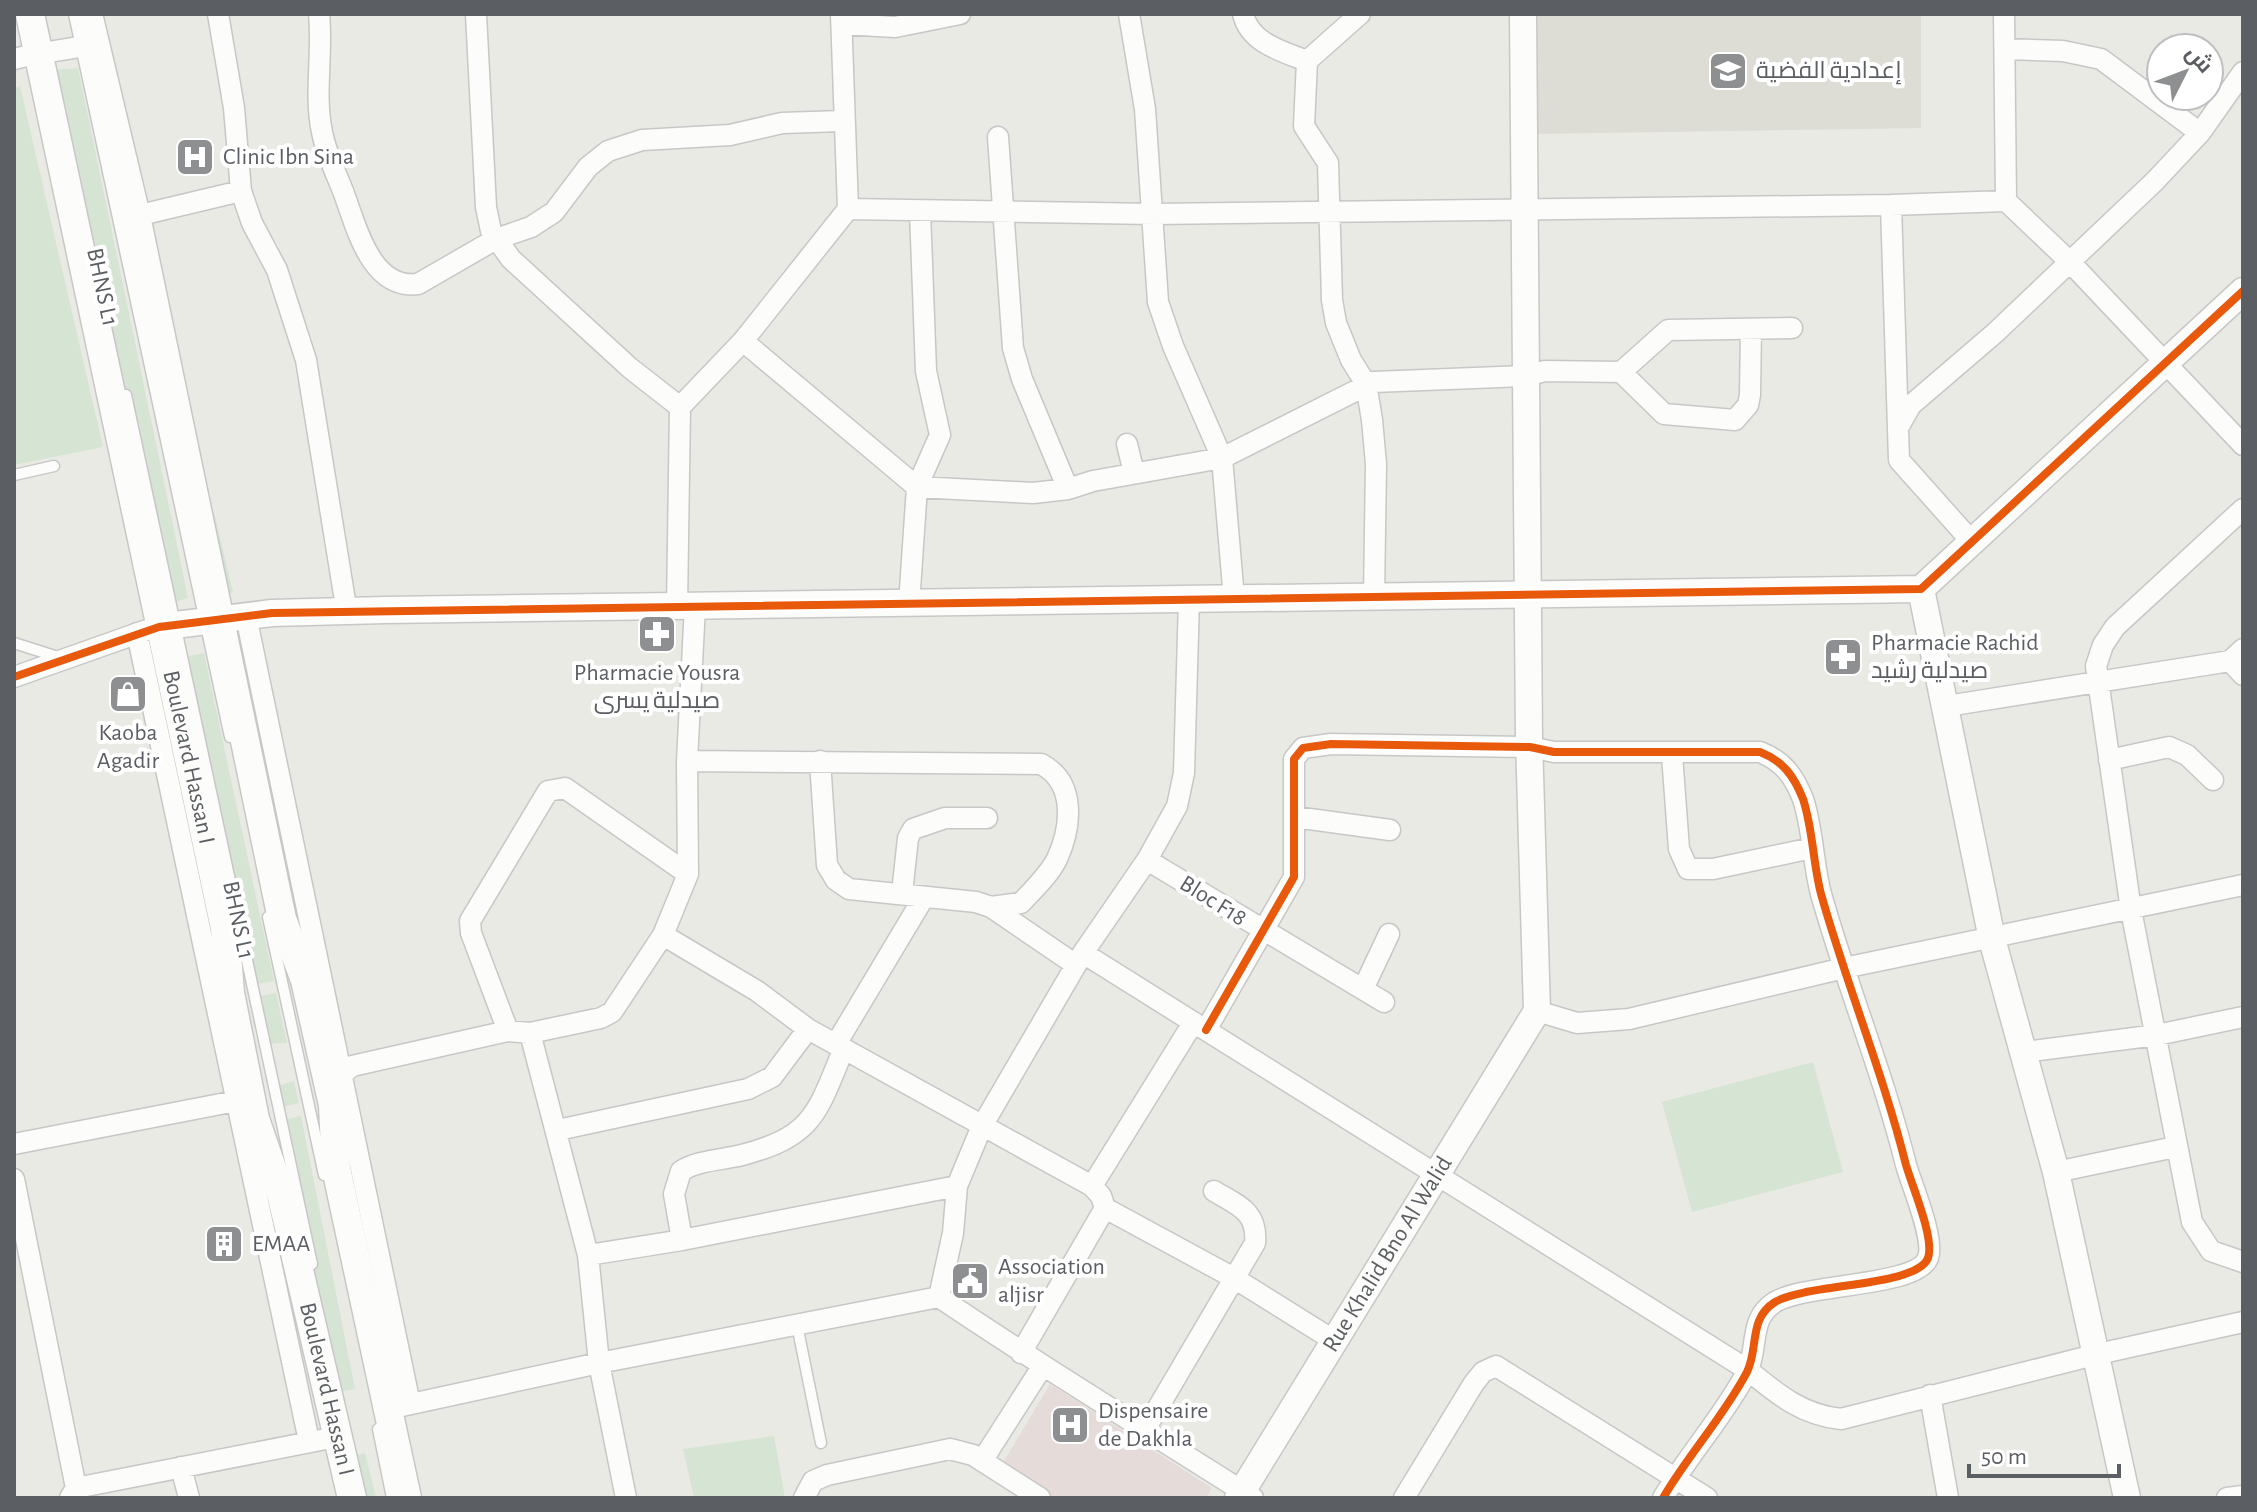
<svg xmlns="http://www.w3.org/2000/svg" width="2257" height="1512" viewBox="0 0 2257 1512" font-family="'Alegreya Sans',Cairo,sans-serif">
	<rect width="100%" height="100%" fill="#eaeae5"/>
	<path fill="#dddcd5" d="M 1537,14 L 1921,14 L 1921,128 L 1534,134 Z"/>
	<path fill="#e5dcd9" d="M 1050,1384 L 1212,1488 L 1206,1498 L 1051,1498 L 1001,1466 Z"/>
	<path fill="#d5e4d3" d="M 78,68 L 188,598 L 172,603 L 53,70 Z
		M 20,86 L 103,447 L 14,465 L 14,88 Z
		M 214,512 L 233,592 L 223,597 L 203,519 Z
		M 204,653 L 274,981 L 252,985 L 180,658 Z
		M 276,993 L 287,1043 L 265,1044 L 255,997 Z
		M 1813,1062 L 1843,1172 L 1692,1212 L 1662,1102 Z
		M 294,1081 L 299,1103 L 278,1108 L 273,1087 Z
		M 301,1116 L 355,1389 L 339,1392 L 281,1121 Z
		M 774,1436 L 785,1498 L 694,1498 L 683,1449 Z
		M 365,1453 L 376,1498 L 357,1498 L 348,1458 Z"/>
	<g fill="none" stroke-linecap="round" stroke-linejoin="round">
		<defs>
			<path id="service" d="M 74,14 L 230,737
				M 126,395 L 312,1264
				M 14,475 L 54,466
				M 14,643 L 61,658
				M 268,917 L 324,1175
				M 797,1325 L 821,1443
				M 378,1429 L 392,1498"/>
			<path id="minor" d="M 218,14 L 234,108 L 241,191 L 252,223 L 277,270 L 306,360 L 347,613
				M 319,14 C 323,52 314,95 322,132 C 326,153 335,171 343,191 C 356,225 370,290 418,284 L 496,239 L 531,227 L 554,212 L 588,167 L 608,151 L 642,140 L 730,135 L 782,123 L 842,121
				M 476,14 L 486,207 L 491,231 L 511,259 L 630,368 L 680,407
				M 1129,14 L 1145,109 L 1158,302 L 1173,346 L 1222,458 L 1234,599
				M 1243,14 C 1250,43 1281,51 1307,61
				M 1360,14 L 1307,61 L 1304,126 L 1328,163 L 1332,300 L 1336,323 L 1351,360 L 1366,384 L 1372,420 L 1376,464 L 1374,597
				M 2004,14 L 2006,201
				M 843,24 L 895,27 L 960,14
				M 2007,49 L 2063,51 L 2101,59 L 2200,133
				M 14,59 C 41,52 67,50 94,44
				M 998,137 L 1013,348 L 1022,379 L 1068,489
				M 1891,205 L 1899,460 L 1973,543
				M 848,209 L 1154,214 L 1891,205 L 2006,201 L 2069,261 L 2243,445
				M 920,211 L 926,371 L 940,435 L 917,487 L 1033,493 L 1068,489 L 1093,481 L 1222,458 L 1373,382 L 1525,376 L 1545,371 L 1621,372 L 1664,414 L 1735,420 L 1748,405 L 1750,395 L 1751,329
				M 136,216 L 241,191
				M 743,341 L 917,487 L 909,604
				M 1621,372 L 1668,330 L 1792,328
				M 1899,426 L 1911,405 L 1995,333 L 2155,181 L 2200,133 L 2243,72
				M 1127,444 L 1134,473
				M 2243,509 L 2115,627 L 2103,645 L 2096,666 L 2131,910 L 2192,1222 L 2211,1251 L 2243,1262
				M 695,606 L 687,761 L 688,874 L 663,935 L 757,991 L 808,1029 L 1092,1186 L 1101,1196 L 1105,1208 L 1021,1353
				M 677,607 L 680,407 L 743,341 L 848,209 L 841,14
				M 246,616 L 410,1404
				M 137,633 L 309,1441
				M 2243,649 L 2230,661 L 2243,675
				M 14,677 L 147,630
				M 1947,706 L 2230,661
				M 1672,755 L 1679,849 L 1688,869 L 1713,869 L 1812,848
				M 2109,760 L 2169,747 L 2187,755 L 2213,780
				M 687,761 L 1041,764 C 1076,782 1072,826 1057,859 C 1049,875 1033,890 1021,903 L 991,907
				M 820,761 L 827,865 L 836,880 L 849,889 L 976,902 L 991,907 L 1076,965
				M 1295,817 L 1390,830
				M 1147,860 L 1384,1002
				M 902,893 L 908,838 L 913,829 L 945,818 L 987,818
				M 1083,953 L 1748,1370 C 1777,1394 1802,1415 1841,1419 L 2098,1354 L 2243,1322
				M 1364,987 L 1389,934
				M 1537,1011 L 1577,1023 L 1629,1019 L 1844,968 L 2243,885
				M 1206,1030 L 1294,877 L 1294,759 L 1303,748 L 1331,744 L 1530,747 L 1554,752 L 1760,752 C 1783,761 1794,776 1803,799 C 1813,829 1813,864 1821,894 C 1847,986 1883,1073 1906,1165 C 1912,1186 1935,1239 1928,1258 C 1917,1287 1807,1283 1775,1302 C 1748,1319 1759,1348 1747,1372 C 1724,1416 1688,1455 1663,1498
				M 508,1031 L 471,933 L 470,921 L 548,791 L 565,788 L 688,874
				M 530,1033 L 588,1255 L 599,1363 L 626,1498
				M 836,1044 L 924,897
				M 2024,1052 L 2157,1035 L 2243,1017
				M 334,1082 L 352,1066 L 508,1031 L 530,1033 L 601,1018 L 612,1012 L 663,935
				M 558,1130 L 748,1089 L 772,1077 L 808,1029
				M 14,1144 L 236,1101
				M 2056,1172 L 2175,1147
				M 14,1179 L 76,1488 L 70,1498
				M 1092,1186 L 1193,1023
				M 1105,1208 L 1234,1278 L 1333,1340
				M 682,1240 L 957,1186
				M 588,1255 L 682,1240 L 674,1194 L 681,1171 C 699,1160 722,1160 742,1155 C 814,1136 817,1113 844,1048
				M 939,1297 L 953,1233 L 957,1186 L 982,1126 L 1083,953 L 1147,860 L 1177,806 L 1184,773 L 1189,599
				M 1930,1395 L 1948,1498
				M 388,1409 L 599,1363 L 939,1297 C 1042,1367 1148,1431 1253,1498
				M 1146,1428 L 1255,1243 C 1258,1211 1237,1205 1214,1191
				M 982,1461 L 1042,1367
				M 181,1467 L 189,1498
				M 76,1488 L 341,1436
				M 804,1498 L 813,1481 L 827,1475 L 950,1449 L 973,1455 L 1040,1498
				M 1404,1498 L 1474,1383 L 1483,1372 L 1496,1366 L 1707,1498
				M 2227,1498 L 2243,1496"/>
			<g id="tertiary">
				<path d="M 1921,589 L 1992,939 L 2056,1172 L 2127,1498"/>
				<path d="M 159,627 L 272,613 L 385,610 L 1921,589 L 2243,291"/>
				<path id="s1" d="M 1238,1498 L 1537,1011 L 1529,739 L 1523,14"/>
			</g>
			<g id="secondary">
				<path id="s2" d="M 30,14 L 225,928 L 230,993 L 255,1119 L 282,1197 L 352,1498"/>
				<path d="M 88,14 L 136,216 L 282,919 L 305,980 L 333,1105 L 336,1168 L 407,1498"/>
			</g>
		</defs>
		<use href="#service" stroke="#c7c7c7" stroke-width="13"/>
		<use href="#minor" stroke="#c7c7c7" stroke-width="23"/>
		<use href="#tertiary" stroke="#c7c7c7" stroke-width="29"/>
		<use href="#secondary" stroke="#c7c7c7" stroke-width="31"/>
		<use href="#service" stroke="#fcfcfb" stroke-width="10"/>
		<use href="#minor" stroke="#fcfcfb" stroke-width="20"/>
		<use href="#tertiary" stroke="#fcfcfb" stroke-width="26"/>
		<use href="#secondary" stroke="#fcfcfb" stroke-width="28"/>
		<defs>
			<path id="cycleway" d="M 14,677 L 159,627 L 272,613 L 1921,589 L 2243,291
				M 1206,1030 L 1294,877 L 1294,759 L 1303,748 L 1331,744 L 1530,747 L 1554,752 L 1760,752 C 1783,761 1794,776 1803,799 C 1813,829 1813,864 1821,894 C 1847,986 1883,1073 1906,1165 C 1912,1186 1935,1239 1928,1258 C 1917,1287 1807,1283 1775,1302 C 1748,1319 1759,1348 1747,1372 C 1724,1416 1688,1455 1663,1498"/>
		</defs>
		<use href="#cycleway" stroke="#fff" stroke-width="13"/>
		<use href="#cycleway" stroke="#e8590c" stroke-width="8"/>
	</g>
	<defs>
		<symbol id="school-square" viewBox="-11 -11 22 22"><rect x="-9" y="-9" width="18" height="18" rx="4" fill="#8d8f90" stroke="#fff"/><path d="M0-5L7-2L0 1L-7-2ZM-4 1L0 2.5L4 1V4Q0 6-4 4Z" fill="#fff"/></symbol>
		<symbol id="hospital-square" viewBox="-11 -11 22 22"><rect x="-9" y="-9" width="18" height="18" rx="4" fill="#8d8f90" stroke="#fff"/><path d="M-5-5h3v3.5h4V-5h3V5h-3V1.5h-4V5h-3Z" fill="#fff"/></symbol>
		<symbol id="pharmacy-square" viewBox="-11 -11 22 22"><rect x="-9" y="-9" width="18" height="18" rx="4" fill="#8d8f90" stroke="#fff"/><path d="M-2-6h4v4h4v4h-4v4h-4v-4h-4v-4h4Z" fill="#fff"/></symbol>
		<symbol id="shop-square" viewBox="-11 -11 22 22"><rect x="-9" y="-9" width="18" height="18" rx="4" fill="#8d8f90" stroke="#fff"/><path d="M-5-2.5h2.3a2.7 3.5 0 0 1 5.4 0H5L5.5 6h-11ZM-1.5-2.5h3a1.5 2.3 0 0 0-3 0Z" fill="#fff"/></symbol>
		<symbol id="building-square" viewBox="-11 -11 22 22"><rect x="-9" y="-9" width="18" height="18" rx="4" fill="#8d8f90" stroke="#fff"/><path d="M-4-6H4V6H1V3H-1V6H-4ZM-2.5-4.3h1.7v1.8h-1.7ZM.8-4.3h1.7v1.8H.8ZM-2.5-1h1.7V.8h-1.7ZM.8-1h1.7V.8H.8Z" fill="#fff"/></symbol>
		<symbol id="civic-square" viewBox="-11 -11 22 22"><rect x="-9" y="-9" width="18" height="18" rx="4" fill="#8d8f90" stroke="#fff"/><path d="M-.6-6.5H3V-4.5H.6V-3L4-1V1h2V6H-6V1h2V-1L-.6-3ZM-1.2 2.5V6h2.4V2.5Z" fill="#fff"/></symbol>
	</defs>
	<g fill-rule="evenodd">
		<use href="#school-square" x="1706" y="49" width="44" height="44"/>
		<use href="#hospital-square" x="173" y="135" width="44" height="44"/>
		<use href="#pharmacy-square" x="635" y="612" width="44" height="44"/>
		<use href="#pharmacy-square" x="1821" y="635" width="44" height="44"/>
		<use href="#shop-square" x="106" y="672" width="44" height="44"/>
		<use href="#building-square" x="202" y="1222" width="44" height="44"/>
		<use href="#civic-square" x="948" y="1259" width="44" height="44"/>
		<use href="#hospital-square" x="1048" y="1403" width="44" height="44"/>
	</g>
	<g text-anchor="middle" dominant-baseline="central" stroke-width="8" stroke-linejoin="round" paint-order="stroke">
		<g font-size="24" fill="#5b5e62" stroke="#fff" text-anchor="start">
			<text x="1756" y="71">إعدادية الفضية</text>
			<text x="223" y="157">Clinic Ibn Sina</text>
			<text x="1871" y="643">Pharmacie Rachid<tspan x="1871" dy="28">صيدلية رشيد</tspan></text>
			<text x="657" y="673" text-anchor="middle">Pharmacie Yousra<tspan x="657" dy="28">صيدلية يسرى</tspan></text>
			<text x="128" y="733" text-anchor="middle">Kaoba<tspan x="128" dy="28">Agadir</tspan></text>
			<text x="252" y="1244">EMAA</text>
			<text x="998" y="1267">Association<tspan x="998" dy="28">aljisr</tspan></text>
			<text x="1098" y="1411">Dispensaire<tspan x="1098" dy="28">de Dakhla</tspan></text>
		</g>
		<g font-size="24" fill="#5b5e62" stroke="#fff">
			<text transform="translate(102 287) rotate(78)">BHNS L1</text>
			<text stroke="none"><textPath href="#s2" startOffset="760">Boulevard Hassan I</textPath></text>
			<text transform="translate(1213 901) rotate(32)">Bloc F18</text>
			<text transform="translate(238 920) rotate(78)">BHNS L1</text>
			<text stroke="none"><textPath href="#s1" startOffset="286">Rue Khalid Bno Al Walid</textPath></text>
			<text stroke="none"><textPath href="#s2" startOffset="1408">Boulevard Hassan I</textPath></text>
		</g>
	</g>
	<rect width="2257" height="1512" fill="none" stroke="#5b5e62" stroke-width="32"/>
	<g transform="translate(2185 72) rotate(48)"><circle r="38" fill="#ffffff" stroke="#bdbfc0" stroke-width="2"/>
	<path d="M0-6L14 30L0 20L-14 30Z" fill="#8d8f90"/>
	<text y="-12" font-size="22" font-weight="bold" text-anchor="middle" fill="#5b5e62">ش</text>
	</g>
	<path d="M1969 1464v12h150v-12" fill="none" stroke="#5b5e62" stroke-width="4"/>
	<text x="1981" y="1464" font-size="24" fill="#5b5e62" stroke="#ffffff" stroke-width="6" paint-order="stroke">50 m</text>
</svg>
